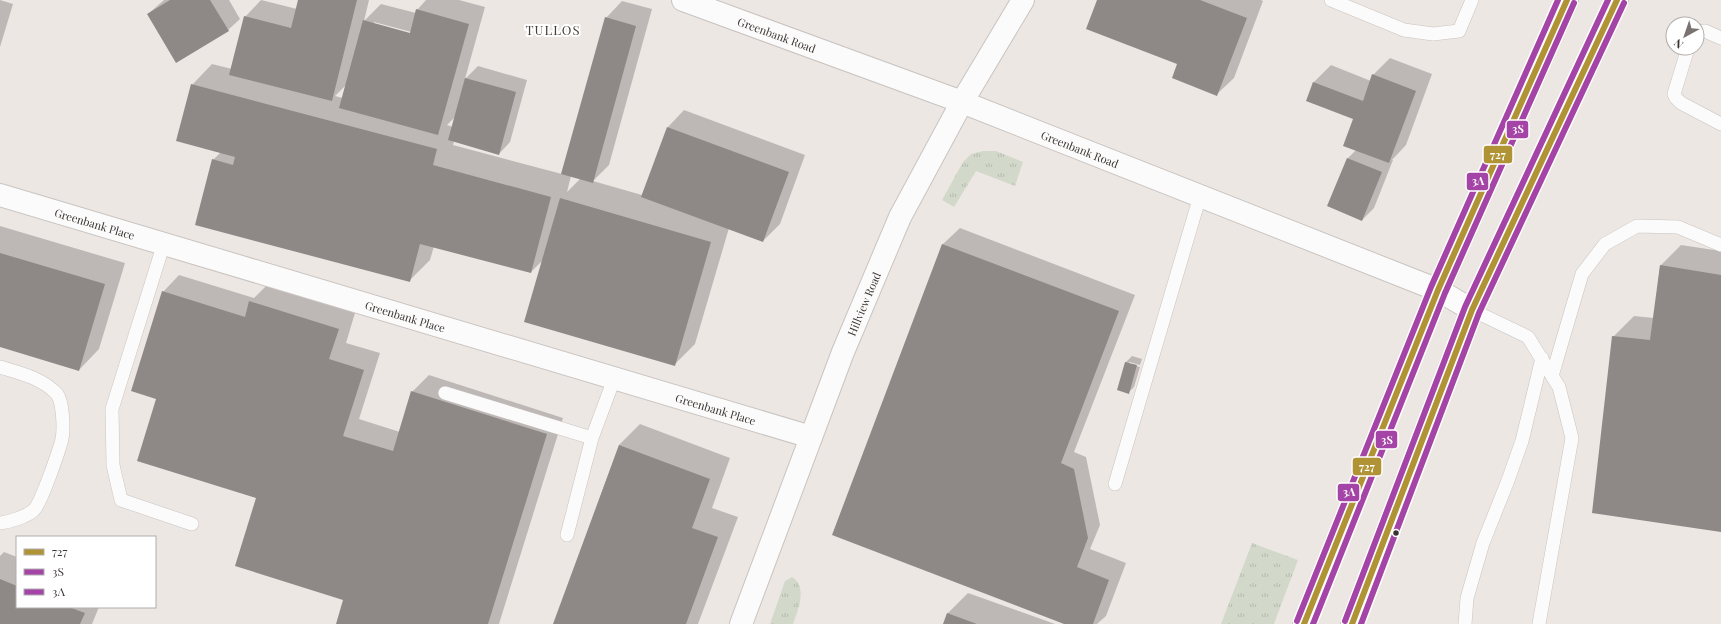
<svg xmlns="http://www.w3.org/2000/svg" width="1721" height="624" viewBox="0 0 1721 624" font-family="'Playfair Display',serif">
	<defs>
		<pattern id="grass-tufts" width="24" height="20" patternUnits="userSpaceOnUse"><rect width="24" height="20" fill="#d2d9ca"/><path d="M3 7l-1-3M5 7V3M7 7l1-3M15 17l-1-3M17 17v-4M19 17l1-3" fill="none" stroke="#b5bbae"/></pattern>
	</defs>
	<rect width="100%" height="100%" fill="#ede7e3"/>
	<path fill="url(#grass-tufts)" d="M 983,151 L 996,151 L 1023,162 L 1015,186 L 976,171 L 954,207 L 942,200 L 963,162 L 971,154 Z
		M 1252,543 L 1298,560 L 1274,624 L 1221,624 Z
		M 792,577 C 808,587 798,610 793,624 L 770,624 L 785,581 Z"/>
	<path fill="#0003" fill-rule="evenodd" d="M 0,0 L 13,4 L 0,47 Z
		M 164,0 L 229,0 L 240,19 L 228,30 L 148,14 Z
		M 261,0 L 297,9 L 299,0 L 369,0 L 364,21 L 381,4 L 416,13 L 417,10 L 426,0 L 459,0 L 485,7 L 465,79 L 478,66 L 527,80 L 510,142 L 499,154 L 454,141 L 453,145 L 562,174 L 606,18 L 622,1 L 652,9 L 609,165 L 593,181 L 642,195 L 668,127 L 684,110 L 805,155 L 780,224 L 763,241 L 729,228 L 695,344 L 674,365 L 543,260 L 531,272 L 434,246 L 430,260 L 409,281 L 213,160 L 221,152 L 192,85 L 212,64 L 232,69 L 245,17 ZM 374,22 L 415,33 L 414,35 L 374,24 ZM 347,84 L 343,98 L 335,96 ZM 455,117 L 453,127 L 447,125 ZM 571,176 L 581,178 L 567,192 Z
		M 1098,0 L 1261,0 L 1263,1 L 1234,78 L 1217,94 Z
		M 1390,58 L 1432,74 L 1406,145 L 1392,160 L 1393,160 L 1374,208 L 1362,220 L 1328,206 L 1348,158 L 1356,150 L 1355,118 L 1307,101 L 1314,82 L 1331,65 L 1371,81 L 1373,75 Z
		M 0,226 L 125,263 L 99,349 L 79,370 L 0,346 Z
		M 960,228 L 1135,295 L 1074,452 L 1086,457 L 1100,525 L 1090,549 L 1126,563 L 1106,616 L 1097,624 L 1067,624 L 833,534 L 943,244 Z
		M 1681,245 L 1721,251 L 1721,531 L 1613,337 L 1634,316 L 1654,318 L 1660,266 Z
		M 179,275 L 254,298 L 267,285 L 355,313 L 346,343 L 380,353 L 359,419 L 400,432 L 412,392 L 429,375 L 563,418 L 499,624 L 337,624 L 345,599 L 257,497 L 158,399 L 163,292 Z
		M 1132,356 L 1142,359 L 1140,365 L 1129,362 L 1129,364 L 1140,367 L 1134,387 L 1128,393 L 1126,362 Z
		M 640,424 L 730,458 L 712,508 L 738,517 L 698,624 L 554,624 L 619,445 Z
		M 4,552 L 17,557 L 17,607 L 99,607 L 92,624 L 0,624 L 0,556 Z
		M 968,593 L 1055,624 L 944,624 L 948,613 Z"/>
	<path fill="#8e8987" d="M 170,0 L 210,0 L 229,31 L 176,63 L 147,14 Z
		M 298,0 L 357,0 L 332,101 L 229,75 L 244,16 L 291,28 Z
		M 1097,0 L 1200,0 L 1247,18 L 1217,96 L 1172,78 L 1177,64 L 1086,29 Z
		M 416,9 L 469,24 L 438,135 L 339,108 L 363,20 L 410,33 Z
		M 605,17 L 636,26 L 593,183 L 561,174 Z
		M 1372,74 L 1416,91 L 1389,163 L 1343,146 L 1353,119 L 1306,101 L 1313,82 L 1363,101 Z
		M 465,78 L 516,92 L 499,155 L 448,140 Z
		M 191,84 L 437,149 L 433,165 L 551,197 L 531,273 L 420,244 L 410,282 L 195,225 L 212,159 L 233,165 L 235,157 L 176,141 Z
		M 667,127 L 789,172 L 763,242 L 641,197 Z
		M 1347,158 L 1382,172 L 1362,221 L 1327,206 Z
		M 560,198 L 711,242 L 675,366 L 524,322 Z
		M 942,244 L 1119,311 L 1061,463 L 1074,469 L 1088,538 L 1077,567 L 1109,580 L 1093,624 L 1064,624 L 832,535 Z
		M 0,253 L 105,284 L 79,371 L 0,347 Z
		M 1660,265 L 1721,275 L 1721,532 L 1592,513 L 1612,336 L 1650,340 Z
		M 162,291 L 245,317 L 249,301 L 339,329 L 329,359 L 364,370 L 343,436 L 393,451 L 411,391 L 547,434 L 488,624 L 336,624 L 343,600 L 235,566 L 256,498 L 137,461 L 156,399 L 131,391 Z
		M 1125,362 L 1137,365 L 1129,394 L 1117,390 Z
		M 619,445 L 710,479 L 692,528 L 718,537 L 686,624 L 553,624 Z
		M 0,579 L 17,586 L 17,607 L 69,607 L 85,613 L 80,624 L 0,624 Z
		M 947,613 L 977,624 L 943,624 Z"/>
	<g fill="none" stroke-linecap="round" stroke-linejoin="round">
		<defs>
			<path id="lane" d="M 1331,0 L 1404,30 L 1433,34 L 1459,31 L 1472,0
				M 1697,32 L 1705,31 L 1721,38
				M 1688,48 L 1674,94 L 1676,98 L 1681,103 L 1721,124
				M 164,243 L 112,409 L 113,465 L 121,500 L 192,524
				M 1472,310 L 1528,337 L 1559,387 L 1572,438 L 1539,624
				M 0,367 C 20,373 42,378 57,394 C 63,402 64,429 62,439 C 59,451 41,503 34,510 C 26,517 9,522 0,523
				M 1552,376 L 1582,274 L 1605,244 L 1637,226 L 1678,227 L 1721,245
				M 445,393 L 592,438 L 614,379
				M 1115,484 L 1200,196
				M 567,535 L 592,438
				M 1465,624 L 1467,598 L 1483,543 L 1507,483 L 1522,441 L 1542,358"/>
			<g id="street">
				<path id="s1" d="M 0,195 L 811,437"/>
				<path id="s2" d="M 741,624 L 843,352 L 900,217 L 962,102 L 1023,0"/>
			</g>
			<g id="secondary">
				<path id="s3" d="M 683,0 L 962,102 L 1438,290 L 1472,310"/>
			</g>
			<path id="primary" d="M 1304,624 L 1438,290 L 1567,0
				M 1352,624 L 1472,310 L 1617,0"/>
		</defs>
		<use href="#lane" stroke="#c9c4c1" stroke-width="14"/>
		<use href="#street" stroke="#c9c4c1" stroke-width="24"/>
		<use href="#secondary" stroke="#c9c4c1" stroke-width="24"/>
		<use href="#primary" stroke="#c9c4c1" stroke-width="24"/>
		<use href="#lane" stroke="#fcfbfb" stroke-width="13"/>
		<use href="#street" stroke="#fcfbfb" stroke-width="22"/>
		<use href="#secondary" stroke="#fcfbfb" stroke-width="22"/>
		<use href="#primary" stroke="#fcfbfb" stroke-width="22"/>
		<defs>
			<path id="bus-1" d="M 1304,624 L 1438,290 L 1567,0
				M 1352,624 L 1472,310 L 1617,0"/>
			<path id="bus-2" d="M 1313,624 L 1445,293 L 1574,3
				M 1361,624 L 1479,313 L 1624,3"/>
			<path id="bus-3" d="M 1297,621 L 1431,287 L 1558,0
				M 1345,621 L 1465,307 L 1608,0"/>
		</defs>
		<use href="#bus-1" stroke="#fff" stroke-width="9"/>
		<use href="#bus-2" stroke="#fff" stroke-width="9"/>
		<use href="#bus-3" stroke="#fff" stroke-width="9"/>
		<use href="#bus-1" stroke="#b09334" stroke-width="6"/>
		<use href="#bus-2" stroke="#a444a6" stroke-width="6"/>
		<use href="#bus-3" stroke="#a444a6" stroke-width="6"/>
	</g>
	<circle fill="#393432" stroke="#fff" stroke-width="1.5" cx="1396" cy="533" r="3.5"/>
	<g text-anchor="middle" dominant-baseline="central" stroke-width="4" stroke-linejoin="round" paint-order="stroke">
		<g font-size="11" fill="#393432" stroke="#fff">
			<text stroke="none"><textPath href="#s3" startOffset="100">Greenbank Road</textPath></text>
			<text stroke="none"><textPath href="#s3" startOffset="424">Greenbank Road</textPath></text>
			<text stroke="none"><textPath href="#s1" startOffset="99">Greenbank Place</textPath></text>
			<text stroke="none"><textPath href="#s2" startOffset="343">Hillview Road</textPath></text>
			<text stroke="none"><textPath href="#s1" startOffset="423">Greenbank Place</textPath></text>
			<text stroke="none"><textPath href="#s1" startOffset="747">Greenbank Place</textPath></text>
		</g>
		<g font-size="13" letter-spacing="1" fill="#443b35" stroke="#fff">
			<text x="553" y="29">TULLOS</text>
		</g>
	</g>
	<g stroke="#fff" stroke-width="1.5">
		<rect x="1506" y="120" width="23" height="19" rx="4" fill="#a444a6"/>
		<rect x="1483" y="145" width="30" height="19" rx="4" fill="#b09334"/>
		<rect x="1466" y="172" width="23" height="19" rx="4" fill="#a444a6"/>
		<rect x="1375" y="430" width="23" height="19" rx="4" fill="#a444a6"/>
		<rect x="1352" y="457" width="30" height="19" rx="4" fill="#b09334"/>
		<rect x="1337" y="483" width="23" height="19" rx="4" fill="#a444a6"/>
	</g>
	<g font-size="11" text-anchor="middle" font-weight="bold" fill="#fff">
		<text x="1518" y="133">3S</text>
		<text x="1498" y="159">727</text>
		<text x="1478" y="185">3A</text>
		<text x="1387" y="444">3S</text>
		<text x="1367" y="471">727</text>
		<text x="1349" y="496">3A</text>
	</g>
	<rect x="16" y="536" width="140" height="72" fill="#ffffff" stroke="#b0aead"/>
	<rect x="24" y="549" width="20" height="6" fill="#b09334" stroke="#b0aead"/>
	<text x="52" y="556" font-size="12" fill="#393432">727</text>
	<rect x="24" y="569" width="20" height="6" fill="#a444a6" stroke="#b0aead"/>
	<text x="52" y="576" font-size="12" fill="#393432">3S</text>
	<rect x="24" y="589" width="20" height="6" fill="#a444a6" stroke="#b0aead"/>
	<text x="52" y="596" font-size="12" fill="#393432">3A</text>
	<g transform="translate(1685 36) rotate(220)"><circle r="19" fill="#ffffff" stroke="#b0aead"/>
	<path d="M0-3L7 15L0 10L-7 15Z" fill="#787370"/>
	<text y="-6" font-size="11" font-weight="bold" text-anchor="middle" fill="#393432">N</text>
	</g>
</svg>
